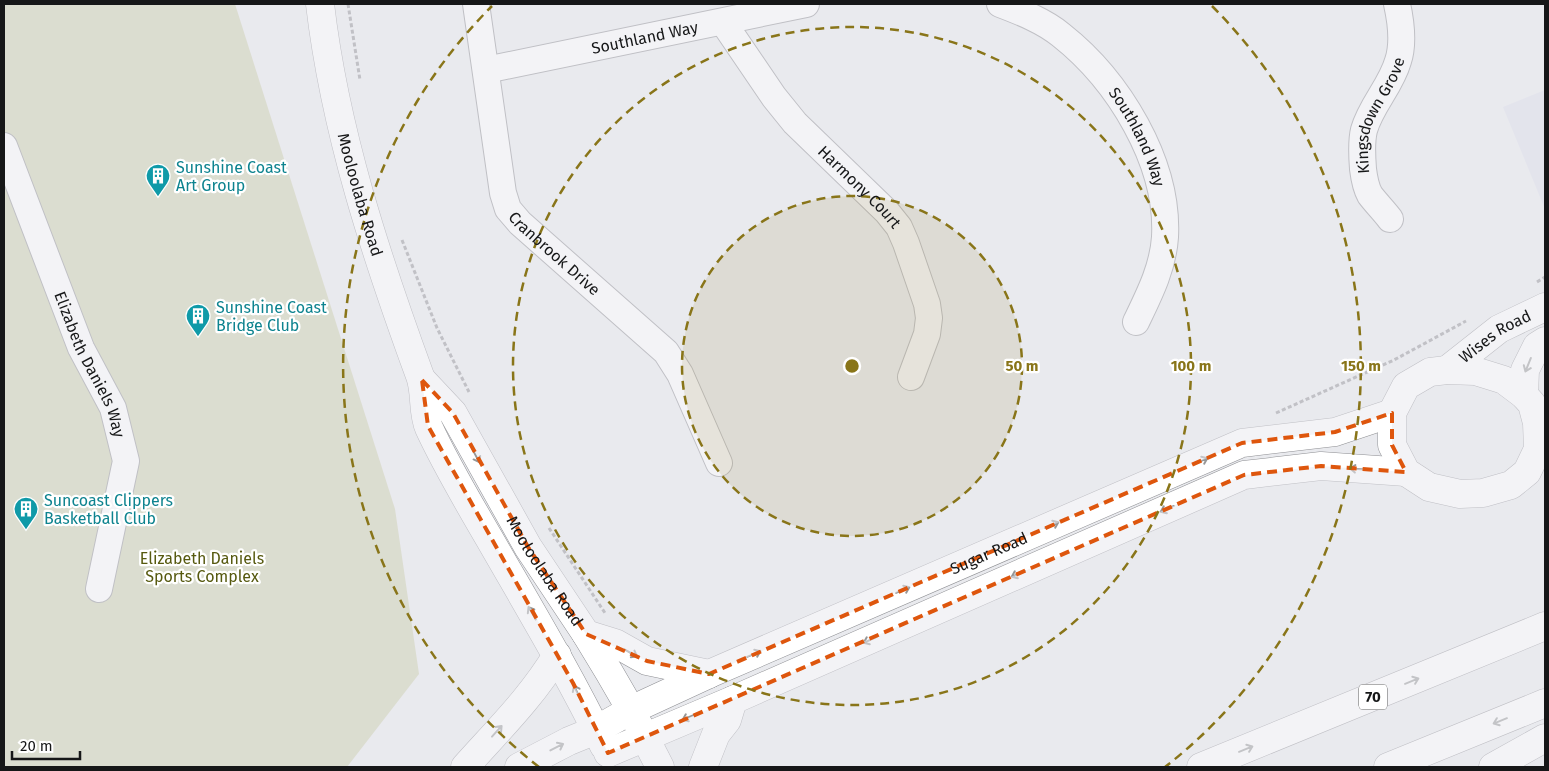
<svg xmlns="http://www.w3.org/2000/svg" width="1549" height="771" viewBox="0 0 1549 771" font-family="'Fira Sans',sans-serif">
	<rect width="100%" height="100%" fill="#e9eaee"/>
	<path fill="#dbdee9" d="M 1545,90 L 1545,209 L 1503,107 Z"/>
	<path fill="#cbceaa" d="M 4,4 L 235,4 L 395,509 L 419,674 L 347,767 L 4,767 Z"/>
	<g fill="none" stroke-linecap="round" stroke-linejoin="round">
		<defs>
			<g id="minor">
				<path id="s1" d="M 476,4 L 503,193 L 508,209 L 520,223 L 666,352 L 680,374 L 719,463"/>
				<path id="s2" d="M 1000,4 C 1021,12 1044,21 1061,35 C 1118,80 1169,162 1165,237 C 1163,268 1149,295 1136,322"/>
				<path id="s3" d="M 723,22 L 774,97 L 795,123 L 887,212 L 899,227 L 906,243 L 927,304 L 929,318 L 927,334 L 911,377"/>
				<path id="s4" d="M 486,70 L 806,4"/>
				<path id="s5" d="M 4,146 L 81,348 L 113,408 L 126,461 L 99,589"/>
				<path id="s6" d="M 1390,219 C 1384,211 1376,203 1370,195 C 1366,188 1364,177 1363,169 C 1362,156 1361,142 1364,130 C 1371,105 1391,86 1398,61 C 1404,43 1401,22 1397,4"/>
			</g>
			<g id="major">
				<path id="s7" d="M 320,4 C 335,132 376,256 420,376 C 426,392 422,412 429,428 C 446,465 468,502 489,538 C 528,606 569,674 604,746"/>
				<path d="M 1447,370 L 1475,371 L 1504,380 L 1524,395 L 1532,404 L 1537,423 L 1538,449 L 1527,472 L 1511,485 L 1483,493 L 1460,494 L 1429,487 L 1406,472 L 1392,445 L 1392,413 L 1406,386 L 1430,372 Z"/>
				<path id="s8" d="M 1447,370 L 1499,329 L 1545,307"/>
				<path id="s9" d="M 422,380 L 453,413 L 528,547 L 586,634 L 609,672 L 631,710 L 660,767"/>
				<path d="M 1524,395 L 1525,370 L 1537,346 L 1545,341"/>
				<path d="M 586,634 L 615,643 L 647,661 L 709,674"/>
				<path id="s10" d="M 596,730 L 631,710 L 709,674 L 1242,443 L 1335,432 L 1392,413"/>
				<path d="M 608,753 L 733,700 L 1244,475 L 1321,466 L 1406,472"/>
				<path d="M 703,767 L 716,734 L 727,720 L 733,700"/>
			</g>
			<path id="highway" d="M 465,767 C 497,731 532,697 557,655
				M 519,767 L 569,741 L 596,730
				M 1201,767 L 1545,626
				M 1388,767 L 1545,703
				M 1493,767 L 1545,738"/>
		</defs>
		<use href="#minor" stroke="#8e8f93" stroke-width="28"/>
		<use href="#major" stroke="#8e8f93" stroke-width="29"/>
		<use href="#highway" stroke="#8e8f93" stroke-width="29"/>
		<path stroke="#909194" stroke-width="3" stroke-dasharray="4 2.5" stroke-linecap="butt" d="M 348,4 L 360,80
			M 402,240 L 437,328 L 469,392
			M 1537,282 L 1545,277
			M 1276,413 L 1394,360 L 1466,321
			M 549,528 L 605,613"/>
		<use href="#minor" stroke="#fff" stroke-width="26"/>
		<use href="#major" stroke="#fff" stroke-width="28"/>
		<use href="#highway" stroke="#fff" stroke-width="28"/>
	</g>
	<defs><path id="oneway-shaft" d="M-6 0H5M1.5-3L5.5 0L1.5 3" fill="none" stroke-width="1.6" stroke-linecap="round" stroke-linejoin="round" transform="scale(1.25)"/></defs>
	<g stroke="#969797">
		<use href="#oneway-shaft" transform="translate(1528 365) rotate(112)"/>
		<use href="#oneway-shaft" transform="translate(476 456) rotate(62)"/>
		<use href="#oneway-shaft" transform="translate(1201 461) rotate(-23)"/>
		<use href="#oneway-shaft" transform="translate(1357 469) rotate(-176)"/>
		<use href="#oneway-shaft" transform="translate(1167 509) rotate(156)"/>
		<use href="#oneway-shaft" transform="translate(1052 525) rotate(-23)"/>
		<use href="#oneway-shaft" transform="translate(1018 574) rotate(156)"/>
		<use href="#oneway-shaft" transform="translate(903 590) rotate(-23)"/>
		<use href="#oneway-shaft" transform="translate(532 613) rotate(-120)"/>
		<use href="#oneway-shaft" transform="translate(870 640) rotate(156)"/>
		<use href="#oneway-shaft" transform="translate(631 653) rotate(29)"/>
		<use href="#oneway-shaft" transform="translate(754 654) rotate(-23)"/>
		<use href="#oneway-shaft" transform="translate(1412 681) rotate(-22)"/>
		<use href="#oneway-shaft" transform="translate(577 692) rotate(-116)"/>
		<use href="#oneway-shaft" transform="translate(689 717) rotate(157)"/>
		<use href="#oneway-shaft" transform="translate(1500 721) rotate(158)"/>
		<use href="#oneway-shaft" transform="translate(497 731) rotate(-48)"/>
		<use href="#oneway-shaft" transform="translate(557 747) rotate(-27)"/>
		<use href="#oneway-shaft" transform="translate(1246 749) rotate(-22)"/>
	</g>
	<path d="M0 0H1549V771H0ZM 422,380 L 453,413 L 528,547 L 586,634 L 647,661 L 709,674 L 1242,443 L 1335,432 L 1392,413 L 1392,445 L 1406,472 L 1321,466 L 1244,475 L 608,753 L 573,683 L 428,426 Z" fill="#e9eaee" fill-opacity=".55" fill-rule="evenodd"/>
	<path fill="none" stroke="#de560d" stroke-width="4" stroke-dasharray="10 6" stroke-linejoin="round" d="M 422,380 L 453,413 L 528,547 L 586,634 L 647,661 L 709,674 L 1242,443 L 1335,432 L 1392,413 L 1392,445 L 1406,472 L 1321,466 L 1244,475 L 608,753 L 573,683 L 428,426 Z"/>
	<circle cx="852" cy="366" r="170" fill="#897519" fill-opacity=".12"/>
	<g fill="none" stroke="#897519" stroke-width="2.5" stroke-dasharray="9 6">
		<circle cx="852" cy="366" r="170"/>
		<circle cx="852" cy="366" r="339"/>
		<path d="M539 767A509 509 0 0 1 492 6M1212 6A509 509 0 0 1 1165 767"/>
	</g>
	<defs>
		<symbol id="building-pin" viewBox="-11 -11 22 30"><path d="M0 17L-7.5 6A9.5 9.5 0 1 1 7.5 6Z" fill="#0f9aa8" stroke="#fff"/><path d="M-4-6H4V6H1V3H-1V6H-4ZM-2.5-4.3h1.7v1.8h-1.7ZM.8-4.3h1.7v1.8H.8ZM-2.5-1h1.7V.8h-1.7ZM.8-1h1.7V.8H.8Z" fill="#fff"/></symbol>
	</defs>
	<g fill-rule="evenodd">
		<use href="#building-pin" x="144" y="162" width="28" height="38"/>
		<use href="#building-pin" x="184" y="302" width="28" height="38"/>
		<use href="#building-pin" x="12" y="495" width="28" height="38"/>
	</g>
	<g text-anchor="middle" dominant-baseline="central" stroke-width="4.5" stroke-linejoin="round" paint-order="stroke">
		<rect fill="#fff" stroke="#5c5d5d" stroke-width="1" x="1359" y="684.5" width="28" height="25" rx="4"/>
		<g font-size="15" font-weight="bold" fill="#161718">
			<text x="1373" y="697">70</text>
		</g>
		<g font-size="16" fill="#161718" stroke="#fff">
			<text stroke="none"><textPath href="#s4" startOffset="162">Southland Way</textPath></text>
			<text stroke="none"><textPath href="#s6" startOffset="116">Kingsdown Grove</textPath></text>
			<text stroke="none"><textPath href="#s2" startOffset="198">Southland Way</textPath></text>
			<text stroke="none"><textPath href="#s3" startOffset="215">Harmony Court</textPath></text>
			<text stroke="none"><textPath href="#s7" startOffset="195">Mooloolaba Road</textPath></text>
			<text stroke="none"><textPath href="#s1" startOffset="272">Cranbrook Drive</textPath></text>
			<text stroke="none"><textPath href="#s8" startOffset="59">Wises Road</textPath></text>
			<text stroke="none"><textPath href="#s5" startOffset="235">Elizabeth Daniels Way</textPath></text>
			<text stroke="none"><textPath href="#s10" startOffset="431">Sugar Road</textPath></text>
			<text stroke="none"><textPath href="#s9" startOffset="228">Mooloolaba Road</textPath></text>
		</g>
		<g font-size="16" fill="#0d838f" stroke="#fff" text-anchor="start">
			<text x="176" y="167">Sunshine Coast<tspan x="176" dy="18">Art Group</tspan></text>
			<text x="216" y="307">Sunshine Coast<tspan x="216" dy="18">Bridge Club</tspan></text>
			<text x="44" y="500">Suncoast Clippers<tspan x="44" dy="18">Basketball Club</tspan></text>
		</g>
		<g font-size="16" fill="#56590f" stroke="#fff">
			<text x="202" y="558">Elizabeth Daniels<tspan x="202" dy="18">Sports Complex</tspan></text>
		</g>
	</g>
	<circle cx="852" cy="366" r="8" fill="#897519" stroke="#fff" stroke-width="2.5"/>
	<g font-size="15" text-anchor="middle" font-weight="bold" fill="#897519" stroke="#fff" stroke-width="4.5" stroke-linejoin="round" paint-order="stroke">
		<text x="1022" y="371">50 m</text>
		<text x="1191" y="371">100 m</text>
		<text x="1361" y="371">150 m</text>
	</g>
	<rect width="1549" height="771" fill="none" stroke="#161718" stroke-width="10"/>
	<path d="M12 751v8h68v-8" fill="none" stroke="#161718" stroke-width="2.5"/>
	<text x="20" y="751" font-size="15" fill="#161718" stroke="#ffffff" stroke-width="4" paint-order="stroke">20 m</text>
</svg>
